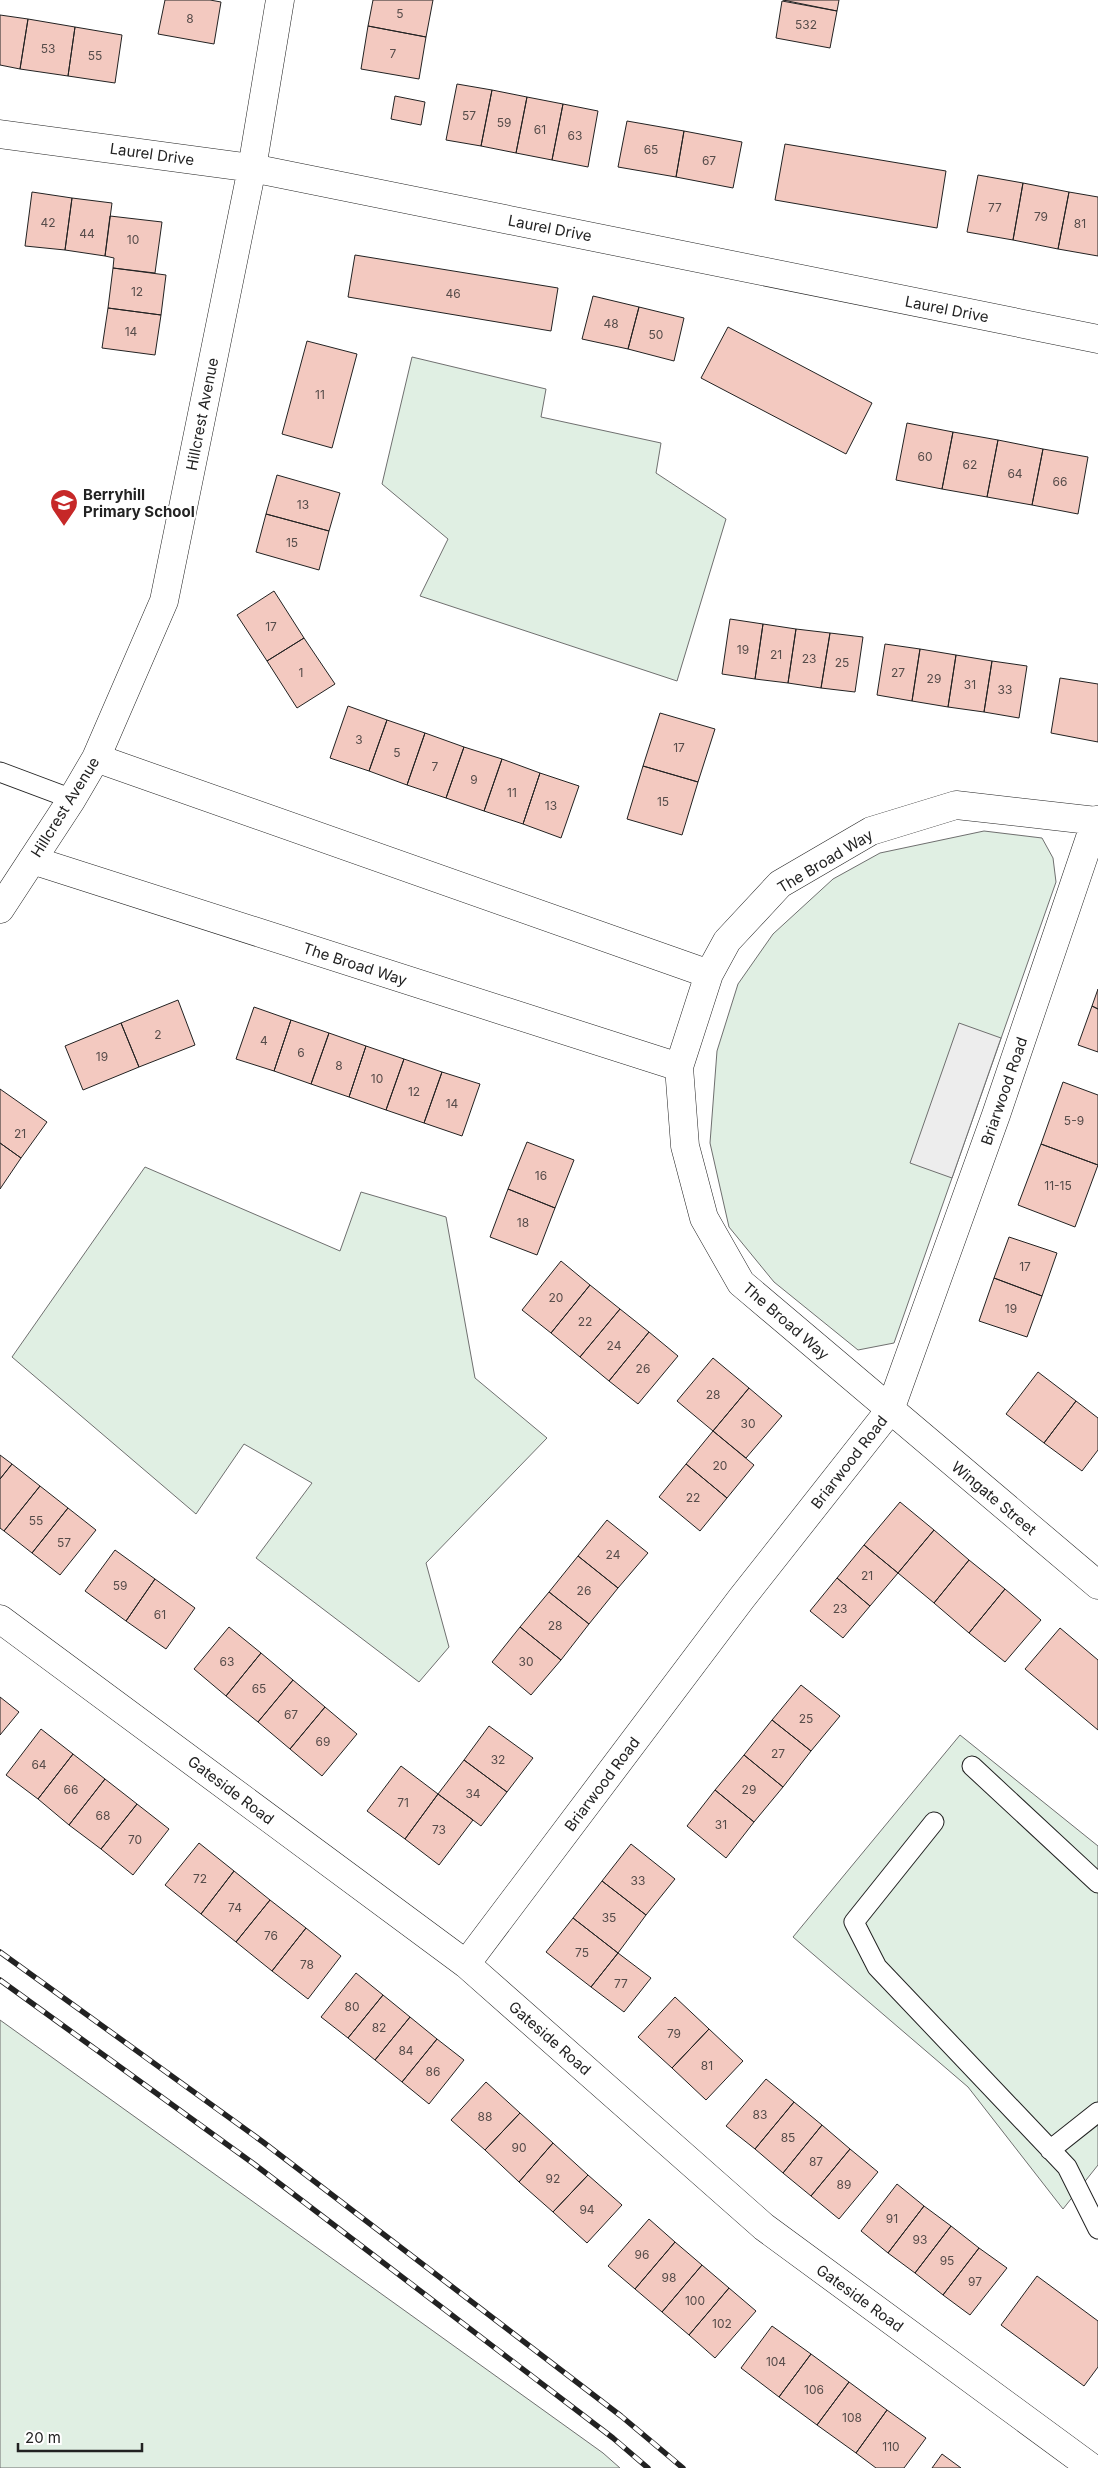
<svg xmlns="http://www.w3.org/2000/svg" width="1098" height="2468" viewBox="0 0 1098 2468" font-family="Inter,sans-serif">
	<rect width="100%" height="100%" fill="#fff"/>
	<path fill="#e0efe3" stroke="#6f6f6f" d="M 412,357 L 546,389 L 541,417 L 661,443 L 656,473 L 726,519 L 677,681 L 420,596 L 448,539 L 382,484 Z
		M 984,831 L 1042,838 L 1053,858 L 1056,882 L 894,1343 L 858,1350 L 774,1282 L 729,1227 L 710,1143 L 717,1051 L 738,984 L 773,934 L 833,879 L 880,853 Z
		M 145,1167 L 340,1251 L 361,1192 L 446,1217 L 475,1378 L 547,1438 L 426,1563 L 449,1647 L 419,1682 L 256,1558 L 312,1483 L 244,1444 L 196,1514 L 12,1357 Z
		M 960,1735 L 1098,1846 L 1098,2165 L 1063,2209 L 968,2087 L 793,1937 Z
		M 0,2020 L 603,2453 L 620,2468 L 0,2468 Z"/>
	<path fill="#ededed" stroke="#6f6f6f" d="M 959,1023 L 1001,1038 L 952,1178 L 910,1163 Z"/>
	<path fill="#f3c9c0" stroke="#222" d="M 165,0 L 210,0 L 221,2 L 214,44 L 158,34 Z
		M 373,0 L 433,0 L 426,37 L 368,26 Z
		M 783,0 L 839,0 L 837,11 Z
		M 782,1 L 837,11 L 830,48 L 776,38 Z
		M 0,15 L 28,19 L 20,69 L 0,65 Z
		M 28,19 L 75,27 L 68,76 L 20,69 Z
		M 368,26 L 426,37 L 419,79 L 361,69 Z
		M 75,27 L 122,35 L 115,83 L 68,76 Z
		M 457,84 L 492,90 L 481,146 L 446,140 Z
		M 492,90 L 527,97 L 516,153 L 481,146 Z
		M 395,96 L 425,102 L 421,125 L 391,119 Z
		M 527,97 L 563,104 L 552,160 L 516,153 Z
		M 563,104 L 598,111 L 588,167 L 552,160 Z
		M 627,121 L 684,131 L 676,177 L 618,167 Z
		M 684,131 L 742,142 L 733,188 L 676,177 Z
		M 785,144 L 946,171 L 937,228 L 775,200 Z
		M 978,175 L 1023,183 L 1013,240 L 967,232 Z
		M 1023,183 L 1069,192 L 1058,249 L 1013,240 Z
		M 32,192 L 72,198 L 65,250 L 25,246 Z
		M 1069,192 L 1098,197 L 1098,256 L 1058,249 Z
		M 72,198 L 112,203 L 105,256 L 65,250 Z
		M 110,216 L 162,222 L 155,273 L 113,268 L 114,258 L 105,256 Z
		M 355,255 L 558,288 L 551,331 L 348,297 Z
		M 113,268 L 166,275 L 161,315 L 108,308 Z
		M 593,296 L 639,307 L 628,349 L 582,339 Z
		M 639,307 L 684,318 L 674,361 L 628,349 Z
		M 108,308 L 161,315 L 155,355 L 102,348 Z
		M 728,327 L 872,403 L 846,454 L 701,378 Z
		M 307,341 L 357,354 L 332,448 L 282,434 Z
		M 907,423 L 953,432 L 942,489 L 896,480 Z
		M 953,432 L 998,440 L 987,497 L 942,489 Z
		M 998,440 L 1043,449 L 1032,505 L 987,497 Z
		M 1043,449 L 1088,457 L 1078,514 L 1032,505 Z
		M 277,475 L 340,493 L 329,531 L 266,514 Z
		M 266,514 L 329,531 L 319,570 L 256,552 Z
		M 274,591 L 304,638 L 267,661 L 237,615 Z
		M 730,619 L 763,624 L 755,679 L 722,674 Z
		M 763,624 L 796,629 L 788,683 L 755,679 Z
		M 796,629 L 830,633 L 821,688 L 788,683 Z
		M 830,633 L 863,637 L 855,692 L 821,688 Z
		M 304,638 L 335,684 L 297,708 L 267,661 Z
		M 885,644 L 920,649 L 912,701 L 877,695 Z
		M 920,649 L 956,655 L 948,707 L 912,701 Z
		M 956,655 L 992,661 L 984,712 L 948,707 Z
		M 992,661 L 1027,666 L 1019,718 L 984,712 Z
		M 1060,678 L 1098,684 L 1098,742 L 1051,733 Z
		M 348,706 L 387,720 L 369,771 L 330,758 Z
		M 660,713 L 715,729 L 698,782 L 643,766 Z
		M 387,720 L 425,733 L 407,785 L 369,771 Z
		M 425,733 L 464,747 L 446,798 L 407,785 Z
		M 464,747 L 502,759 L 484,811 L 446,798 Z
		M 502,759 L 540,773 L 523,824 L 484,811 Z
		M 643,766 L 698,782 L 682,835 L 627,819 Z
		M 540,773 L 579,786 L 561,838 L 523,824 Z
		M 1098,989 L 1098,1009 L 1092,1006 Z
		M 178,1000 L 195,1045 L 139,1067 L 121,1023 Z
		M 1092,1006 L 1098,1009 L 1098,1052 L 1078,1045 Z
		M 254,1007 L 291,1020 L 274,1071 L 236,1059 Z
		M 291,1020 L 329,1033 L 311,1084 L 274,1071 Z
		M 121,1023 L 139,1067 L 83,1090 L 65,1046 Z
		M 329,1033 L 366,1046 L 349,1097 L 311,1084 Z
		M 366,1046 L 404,1059 L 386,1110 L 349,1097 Z
		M 404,1059 L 442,1072 L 424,1123 L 386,1110 Z
		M 442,1072 L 480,1084 L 462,1136 L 424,1123 Z
		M 1063,1082 L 1098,1095 L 1098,1165 L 1041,1144 Z
		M 0,1089 L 47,1122 L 21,1158 L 0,1143 Z
		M 527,1142 L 574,1160 L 555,1208 L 508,1189 Z
		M 0,1143 L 21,1158 L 0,1189 Z
		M 1041,1144 L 1098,1165 L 1075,1227 L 1018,1205 Z
		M 508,1189 L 555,1208 L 537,1255 L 490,1237 Z
		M 1009,1237 L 1057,1253 L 1042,1296 L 994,1278 Z
		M 561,1261 L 590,1285 L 551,1333 L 522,1310 Z
		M 994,1278 L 1042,1296 L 1027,1337 L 979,1321 Z
		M 590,1285 L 620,1309 L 580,1357 L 551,1333 Z
		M 620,1309 L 649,1332 L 609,1381 L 580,1357 Z
		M 649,1332 L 678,1356 L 638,1404 L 609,1381 Z
		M 713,1358 L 749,1388 L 713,1431 L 677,1401 Z
		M 1038,1372 L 1076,1401 L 1044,1443 L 1006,1414 Z
		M 749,1388 L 782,1416 L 746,1458 L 713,1431 Z
		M 1076,1401 L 1098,1418 L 1098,1450 L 1082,1471 L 1044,1443 Z
		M 713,1431 L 754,1465 L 727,1498 L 686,1464 Z
		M 0,1455 L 12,1464 L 0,1479 Z
		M 12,1464 L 40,1486 L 4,1531 L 0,1528 L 0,1479 Z
		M 686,1464 L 727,1498 L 700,1531 L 659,1497 Z
		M 40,1486 L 68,1508 L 32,1553 L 4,1531 Z
		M 900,1502 L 934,1530 L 898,1573 L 864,1545 Z
		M 68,1508 L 96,1530 L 60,1575 L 32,1553 Z
		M 607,1520 L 648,1553 L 618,1588 L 578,1556 Z
		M 934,1530 L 969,1560 L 934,1603 L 898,1573 Z
		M 864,1545 L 898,1573 L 870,1606 L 837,1578 Z
		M 115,1550 L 155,1579 L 126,1621 L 85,1591 Z
		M 578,1556 L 618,1588 L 589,1624 L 549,1592 Z
		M 969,1560 L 1005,1589 L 969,1633 L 934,1603 Z
		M 837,1578 L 870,1606 L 843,1638 L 810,1611 Z
		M 155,1579 L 195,1608 L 166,1649 L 126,1621 Z
		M 1005,1589 L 1041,1620 L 1005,1662 L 969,1633 Z
		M 549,1592 L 589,1624 L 561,1660 L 520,1627 Z
		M 229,1627 L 261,1653 L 226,1696 L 194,1669 Z
		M 520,1627 L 561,1660 L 531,1695 L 492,1662 Z
		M 1060,1628 L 1098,1660 L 1098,1730 L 1025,1669 Z
		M 261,1653 L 293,1680 L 258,1722 L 226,1696 Z
		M 293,1680 L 325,1707 L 290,1749 L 258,1722 Z
		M 801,1685 L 840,1716 L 811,1751 L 772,1720 Z
		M 0,1697 L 19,1712 L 0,1735 Z
		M 325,1707 L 357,1734 L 322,1776 L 290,1749 Z
		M 772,1720 L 811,1751 L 783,1787 L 744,1755 Z
		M 489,1726 L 533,1758 L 507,1792 L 464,1760 Z
		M 41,1729 L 73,1754 L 38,1799 L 6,1775 Z
		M 73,1754 L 105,1779 L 69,1825 L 38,1799 Z
		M 744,1755 L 783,1787 L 754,1822 L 715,1790 Z
		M 464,1760 L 507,1792 L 481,1826 L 438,1794 Z
		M 401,1766 L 438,1794 L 405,1839 L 367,1811 Z
		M 105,1779 L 137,1804 L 101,1849 L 69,1825 Z
		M 715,1790 L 754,1822 L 726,1858 L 687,1826 Z
		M 438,1794 L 473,1820 L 439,1865 L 405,1839 Z
		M 137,1804 L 169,1829 L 133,1875 L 101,1849 Z
		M 199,1843 L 234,1871 L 201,1914 L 165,1885 Z
		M 631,1844 L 675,1879 L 646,1915 L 602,1881 Z
		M 234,1871 L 270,1900 L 236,1942 L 201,1914 Z
		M 602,1881 L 646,1915 L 618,1953 L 573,1918 Z
		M 270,1900 L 306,1928 L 272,1971 L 236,1942 Z
		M 573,1918 L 618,1953 L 591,1987 L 546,1952 Z
		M 306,1928 L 341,1956 L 308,1999 L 272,1971 Z
		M 618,1953 L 651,1978 L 624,2012 L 591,1987 Z
		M 356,1973 L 383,1995 L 348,2038 L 321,2017 Z
		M 383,1995 L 410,2017 L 375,2060 L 348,2038 Z
		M 675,1997 L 709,2029 L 672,2068 L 638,2037 Z
		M 410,2017 L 437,2039 L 402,2082 L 375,2060 Z
		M 709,2029 L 743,2061 L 706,2100 L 672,2068 Z
		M 437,2039 L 464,2060 L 429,2104 L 402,2082 Z
		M 766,2079 L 794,2102 L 755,2149 L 726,2126 Z
		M 486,2082 L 520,2113 L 485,2150 L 451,2120 Z
		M 794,2102 L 822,2125 L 783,2173 L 755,2149 Z
		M 520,2113 L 553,2143 L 519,2182 L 485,2150 Z
		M 822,2125 L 850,2149 L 811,2196 L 783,2173 Z
		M 553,2143 L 588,2175 L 553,2212 L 519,2182 Z
		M 850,2149 L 878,2172 L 839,2219 L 811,2196 Z
		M 588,2175 L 622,2205 L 587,2243 L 553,2212 Z
		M 897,2184 L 924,2206 L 888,2253 L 861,2231 Z
		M 924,2206 L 951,2226 L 915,2273 L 888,2253 Z
		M 649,2219 L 675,2242 L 635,2289 L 608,2266 Z
		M 951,2226 L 979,2248 L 943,2295 L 915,2273 Z
		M 675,2242 L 702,2265 L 662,2312 L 635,2289 Z
		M 979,2248 L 1007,2268 L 970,2315 L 943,2295 Z
		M 702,2265 L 729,2288 L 689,2335 L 662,2312 Z
		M 1037,2276 L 1098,2321 L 1098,2367 L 1084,2386 L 1001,2325 Z
		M 729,2288 L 756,2311 L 715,2358 L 689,2335 Z
		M 772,2326 L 811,2354 L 779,2397 L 741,2368 Z
		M 811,2354 L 849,2382 L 817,2425 L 779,2397 Z
		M 849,2382 L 887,2410 L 856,2453 L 817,2425 Z
		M 887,2410 L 926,2438 L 904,2468 L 876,2468 L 856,2453 Z
		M 942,2454 L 961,2468 L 932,2468 Z"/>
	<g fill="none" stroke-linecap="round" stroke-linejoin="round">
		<defs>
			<path id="service" d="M 0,772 L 72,799
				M 972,1766 L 1098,1883
				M 934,1822 L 854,1922 L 877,1967 L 1067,2167 L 1098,2229
				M 1050,2150 L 1098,2112"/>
			<path id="minor" d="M 0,134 L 252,168 L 1098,339
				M 96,758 L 709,974
				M 1098,821 L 956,805 L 871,831 L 780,884 L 727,941 L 709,974 L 679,1067 L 685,1146 L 704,1218 L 741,1283 L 1098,1585
				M 32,860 L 679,1067
				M 0,909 L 72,799 L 96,758 L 164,601 L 252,168 L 280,0
				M 0,1619 L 466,1964 L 764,2227 L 1092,2468
				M 466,1964 L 741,1599 L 890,1410 L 996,1115 L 1096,820"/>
		</defs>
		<use href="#service" stroke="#222" stroke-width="21"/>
		<use href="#minor" stroke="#222" stroke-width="29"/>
		<use href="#service" stroke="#fff" stroke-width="19"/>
		<use href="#minor" stroke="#fff" stroke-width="28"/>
		<defs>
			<path id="rail" d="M 0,1952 L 263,2142 L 621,2416 L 683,2468
				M 0,1980 L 254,2164 L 613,2438 L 648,2468"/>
		</defs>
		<use href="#rail" stroke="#222" stroke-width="5.5"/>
		<use href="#rail" stroke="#fff" stroke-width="4" stroke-dasharray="11" stroke-linecap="butt"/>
	</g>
	<defs>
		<symbol id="school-pin" viewBox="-11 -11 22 30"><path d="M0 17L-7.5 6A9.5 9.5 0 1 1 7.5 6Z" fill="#c62828" stroke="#fff"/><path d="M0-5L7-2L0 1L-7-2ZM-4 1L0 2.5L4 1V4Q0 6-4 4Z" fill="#fff"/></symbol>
	</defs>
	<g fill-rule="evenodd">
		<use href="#school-pin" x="48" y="487" width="32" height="43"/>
	</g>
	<g text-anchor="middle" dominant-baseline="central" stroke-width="4" stroke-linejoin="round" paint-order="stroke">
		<g font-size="12" fill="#564c4a">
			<text x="400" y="13">5</text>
			<text x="190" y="18">8</text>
			<text x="806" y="24">532</text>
			<text x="48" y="48">53</text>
			<text x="393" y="53">7</text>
			<text x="95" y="55">55</text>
			<text x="469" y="115">57</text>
			<text x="504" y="122">59</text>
			<text x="540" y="129">61</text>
			<text x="575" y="135">63</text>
			<text x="651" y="149">65</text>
			<text x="709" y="160">67</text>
			<text x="995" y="207">77</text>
			<text x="1041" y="216">79</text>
			<text x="48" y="222">42</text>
			<text x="1080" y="223">81</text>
			<text x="87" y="233">44</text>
			<text x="133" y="239">10</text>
			<text x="137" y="291">12</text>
			<text x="453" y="293">46</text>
			<text x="611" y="323">48</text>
			<text x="131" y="331">14</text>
			<text x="656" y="334">50</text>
			<text x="320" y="394">11</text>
			<text x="925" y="456">60</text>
			<text x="970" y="464">62</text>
			<text x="1015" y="473">64</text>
			<text x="1060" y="481">66</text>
			<text x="303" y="504">13</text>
			<text x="292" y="542">15</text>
			<text x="271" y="626">17</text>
			<text x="743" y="649">19</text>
			<text x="776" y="654">21</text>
			<text x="809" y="658">23</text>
			<text x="842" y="662">25</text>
			<text x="301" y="672">1</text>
			<text x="898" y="672">27</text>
			<text x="934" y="678">29</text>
			<text x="970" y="684">31</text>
			<text x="1005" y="689">33</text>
			<text x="359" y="739">3</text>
			<text x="679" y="747">17</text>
			<text x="397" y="752">5</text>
			<text x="435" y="766">7</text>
			<text x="474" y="779">9</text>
			<text x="512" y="792">11</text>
			<text x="663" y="801">15</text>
			<text x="551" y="805">13</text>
			<text x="158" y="1034">2</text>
			<text x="264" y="1040">4</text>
			<text x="301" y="1052">6</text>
			<text x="102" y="1056">19</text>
			<text x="339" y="1065">8</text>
			<text x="377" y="1078">10</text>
			<text x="414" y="1091">12</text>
			<text x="452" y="1103">14</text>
			<text x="1074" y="1120">5-9</text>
			<text x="20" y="1133">21</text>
			<text x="541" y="1175">16</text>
			<text x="1058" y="1185">11-15</text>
			<text x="523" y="1222">18</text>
			<text x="1025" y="1266">17</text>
			<text x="556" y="1297">20</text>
			<text x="1011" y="1308">19</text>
			<text x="585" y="1321">22</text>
			<text x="614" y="1345">24</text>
			<text x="643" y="1368">26</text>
			<text x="713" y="1394">28</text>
			<text x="748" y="1423">30</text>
			<text x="720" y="1465">20</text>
			<text x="693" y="1497">22</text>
			<text x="36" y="1520">55</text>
			<text x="64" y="1542">57</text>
			<text x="613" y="1554">24</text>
			<text x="867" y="1575">21</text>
			<text x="120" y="1585">59</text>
			<text x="584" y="1590">26</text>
			<text x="840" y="1608">23</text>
			<text x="160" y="1614">61</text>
			<text x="555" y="1625">28</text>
			<text x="227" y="1661">63</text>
			<text x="526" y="1661">30</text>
			<text x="259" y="1688">65</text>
			<text x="291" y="1714">67</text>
			<text x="806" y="1718">25</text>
			<text x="323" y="1741">69</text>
			<text x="778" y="1753">27</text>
			<text x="498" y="1759">32</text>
			<text x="39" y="1764">64</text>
			<text x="71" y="1789">66</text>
			<text x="749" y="1789">29</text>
			<text x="473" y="1793">34</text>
			<text x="403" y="1802">71</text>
			<text x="103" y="1815">68</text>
			<text x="721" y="1824">31</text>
			<text x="439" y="1829">73</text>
			<text x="135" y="1839">70</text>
			<text x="200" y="1878">72</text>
			<text x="638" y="1880">33</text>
			<text x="235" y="1907">74</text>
			<text x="609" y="1917">35</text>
			<text x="271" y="1935">76</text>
			<text x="582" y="1952">75</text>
			<text x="307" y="1964">78</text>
			<text x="621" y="1983">77</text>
			<text x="352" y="2006">80</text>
			<text x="379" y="2027">82</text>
			<text x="674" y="2033">79</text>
			<text x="406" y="2050">84</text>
			<text x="707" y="2065">81</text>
			<text x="433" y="2071">86</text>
			<text x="760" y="2114">83</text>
			<text x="485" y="2116">88</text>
			<text x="788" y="2137">85</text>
			<text x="519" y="2147">90</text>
			<text x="816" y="2161">87</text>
			<text x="553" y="2178">92</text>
			<text x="844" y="2184">89</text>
			<text x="587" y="2209">94</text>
			<text x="892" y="2218">91</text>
			<text x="920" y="2239">93</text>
			<text x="642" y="2254">96</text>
			<text x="947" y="2260">95</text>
			<text x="669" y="2277">98</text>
			<text x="975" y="2281">97</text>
			<text x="695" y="2300">100</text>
			<text x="722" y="2323">102</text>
			<text x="776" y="2361">104</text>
			<text x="814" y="2389">106</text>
			<text x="852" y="2417">108</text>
			<text x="891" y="2446">110</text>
		</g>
		<g font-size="15" fill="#222" stroke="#fff">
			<text transform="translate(152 154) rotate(8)">Laurel Drive</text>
			<text transform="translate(550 228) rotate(11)">Laurel Drive</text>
			<text transform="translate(947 309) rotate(11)">Laurel Drive</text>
			<text transform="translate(202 414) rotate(-79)">Hillcrest Avenue</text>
			<text transform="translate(65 807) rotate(-58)">Hillcrest Avenue</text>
			<text transform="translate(825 861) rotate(-31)">The Broad Way</text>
			<text transform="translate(355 964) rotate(18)">The Broad Way</text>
			<text transform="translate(1004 1091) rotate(-71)">Briarwood Road</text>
			<text transform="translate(786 1321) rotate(41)">The Broad Way</text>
			<text transform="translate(849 1462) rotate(-52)">Briarwood Road</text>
			<text transform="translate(994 1498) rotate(40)">Wingate Street</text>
			<text transform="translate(602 1784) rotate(-53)">Briarwood Road</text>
			<text transform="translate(231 1790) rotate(37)">Gateside Road</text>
			<text transform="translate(550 2038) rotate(41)">Gateside Road</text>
			<text transform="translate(860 2298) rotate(36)">Gateside Road</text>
		</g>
		<g font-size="15" font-weight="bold" fill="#222" stroke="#fff" text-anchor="start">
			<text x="83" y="494">Berryhill<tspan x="83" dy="17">Primary School</tspan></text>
		</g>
	</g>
	<path d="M18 2443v8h124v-8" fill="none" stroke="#222222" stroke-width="2.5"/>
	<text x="25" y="2443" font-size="15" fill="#222222" stroke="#ffffff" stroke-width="4" paint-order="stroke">20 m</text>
</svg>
